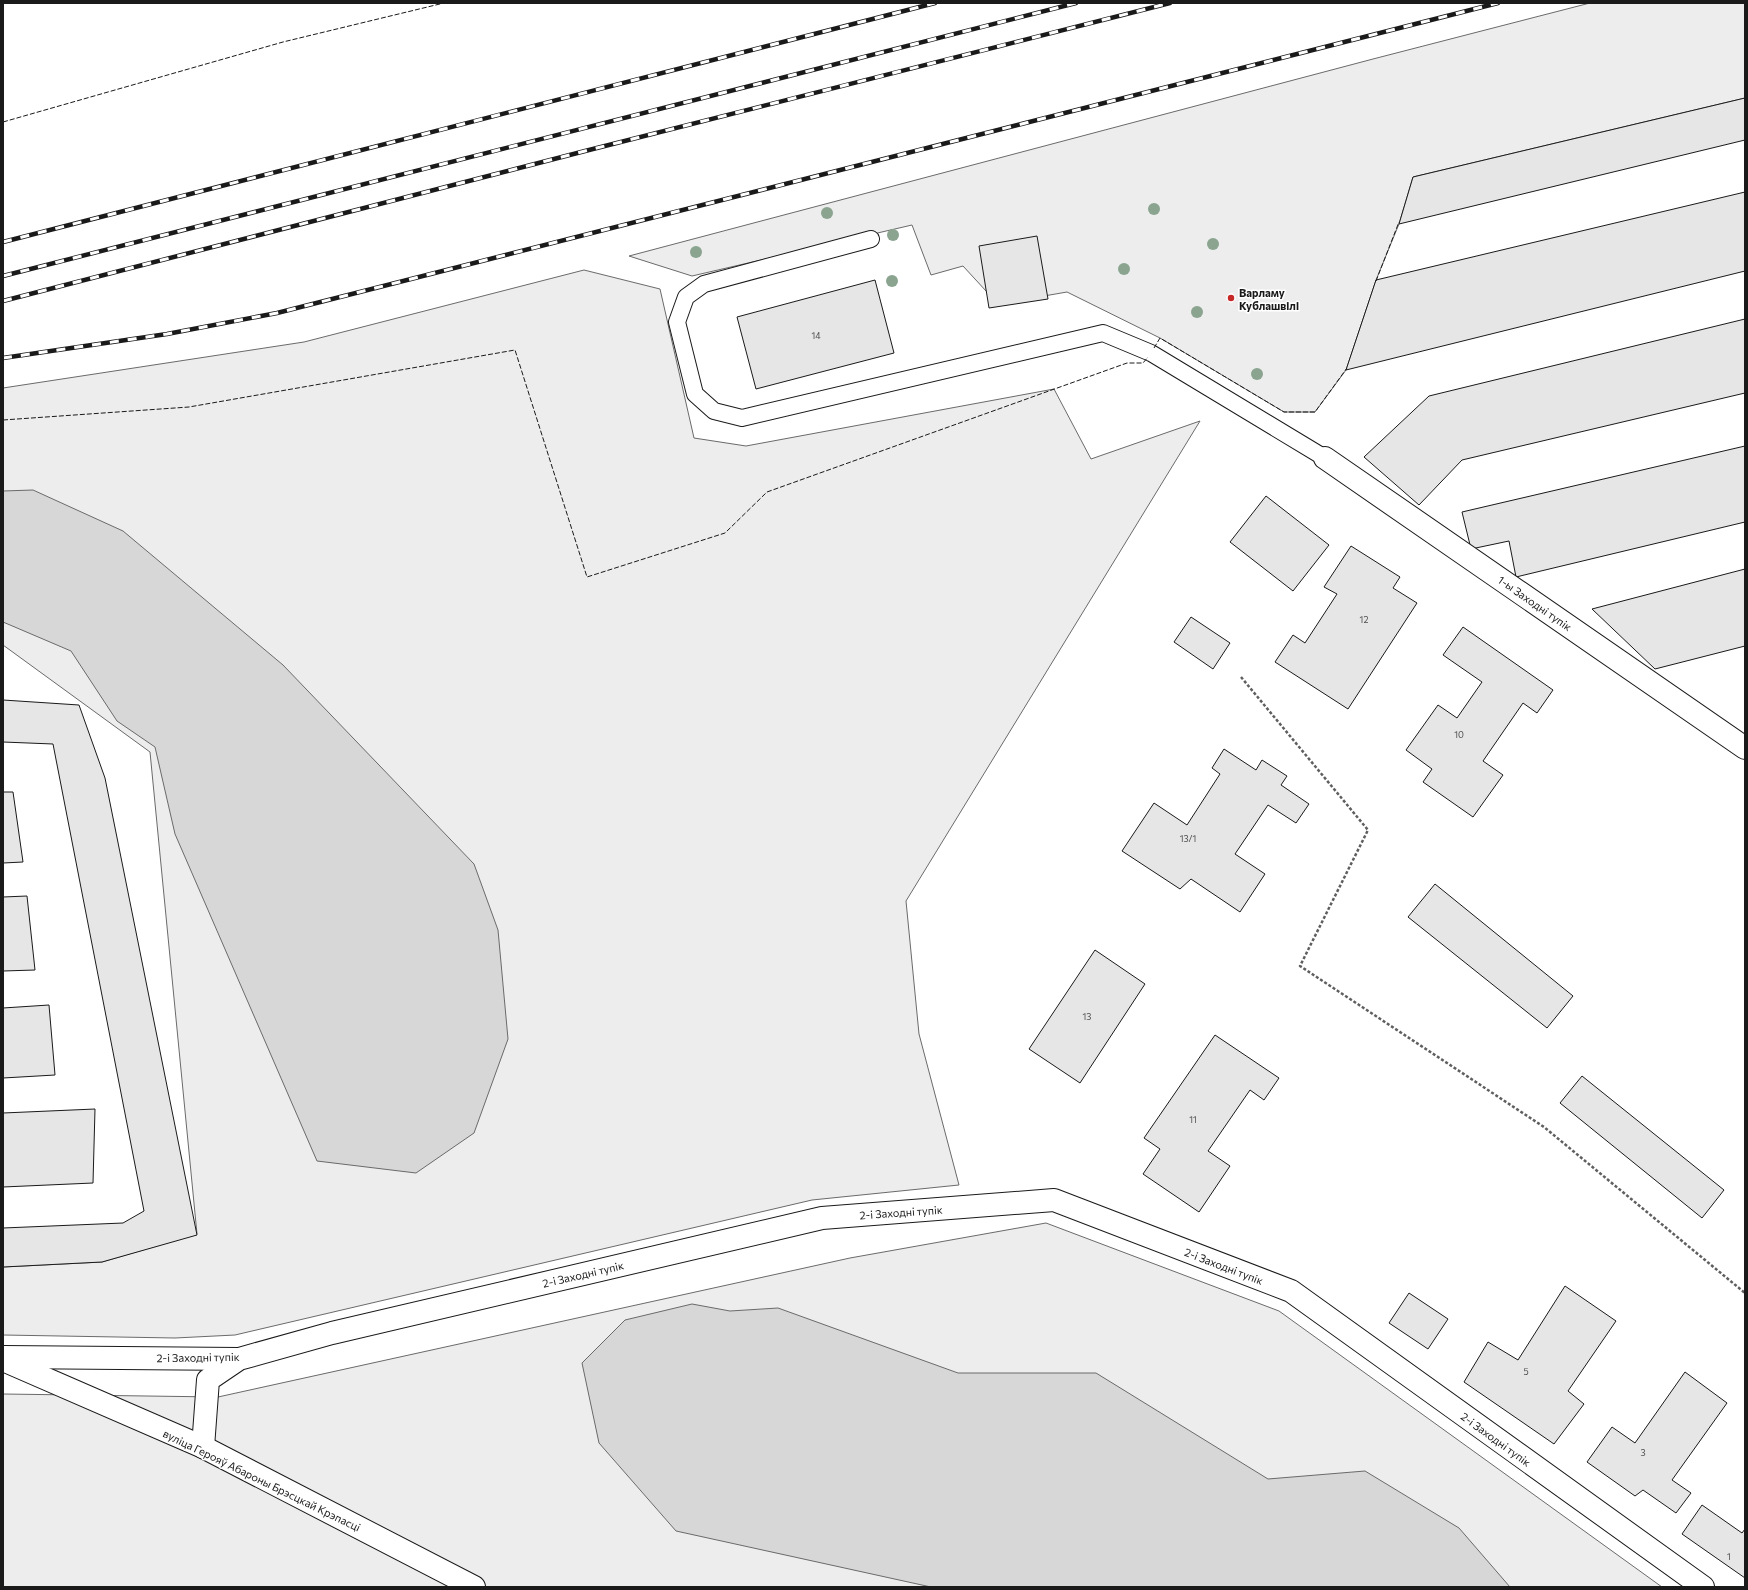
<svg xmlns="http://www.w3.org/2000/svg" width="1748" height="1590" viewBox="0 0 1748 1590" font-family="Commissioner,sans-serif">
	<rect width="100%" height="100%" fill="#fff"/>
	<path fill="#ededed" stroke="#6a6a6a" d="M 1590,3 L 1745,3 L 1745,98 L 1413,177 L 1399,224 L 1376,280 L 1346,370 L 1315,412 L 1284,412 L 1160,338 L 1067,292 L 998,304 L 963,266 L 931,275 L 912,225 L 692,276 L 629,256 L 1373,59 Z
		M 584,270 L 660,289 L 694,438 L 746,446 L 1054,389 L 1091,459 L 1200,421 L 906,901 L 919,1034 L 959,1185 L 812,1200 L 235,1335 L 175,1338 L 3,1335 L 3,1267 L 102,1262 L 197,1234 L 150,752 L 3,645 L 3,388 L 304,342 Z
		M 1046,1223 L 1279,1311 L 1662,1587 L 3,1587 L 3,1394 L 218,1397 L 850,1258 Z"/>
	<path fill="#d7d7d7" stroke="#6a6a6a" d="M 33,490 L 123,531 L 283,665 L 474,864 L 498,930 L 508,1039 L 474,1133 L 416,1173 L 317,1161 L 175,834 L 155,747 L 117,721 L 71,651 L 3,622 L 3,491 Z
		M 692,1304 L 730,1311 L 778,1308 L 958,1373 L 1096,1373 L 1268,1479 L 1365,1471 L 1459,1528 L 1510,1587 L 931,1587 L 676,1531 L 599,1443 L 582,1363 L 625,1320 Z"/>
	<path fill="#e6e6e6" stroke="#1a1a1a" d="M 1745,98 L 1745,140 L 1399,224 L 1413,177 Z
		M 1745,192 L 1745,271 L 1346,370 L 1376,280 Z
		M 1037,236 L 1048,299 L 989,308 L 979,246 Z
		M 875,280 L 894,353 L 756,389 L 737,317 Z
		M 1745,319 L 1745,393 L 1462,460 L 1419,505 L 1364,457 L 1429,396 Z
		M 1745,446 L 1745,522 L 1516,577 L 1509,541 L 1471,549 L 1462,512 Z
		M 1266,496 L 1329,545 L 1293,591 L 1230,542 Z
		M 1351,546 L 1400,577 L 1393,588 L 1417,603 L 1348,709 L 1275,662 L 1293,635 L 1305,643 L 1337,594 L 1324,587 Z
		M 1745,569 L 1745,646 L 1655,669 L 1592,609 Z
		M 1191,617 L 1230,643 L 1213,669 L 1174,642 Z
		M 1463,627 L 1553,690 L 1537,713 L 1523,703 L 1483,761 L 1503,775 L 1473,817 L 1423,782 L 1432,769 L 1406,750 L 1438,705 L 1457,718 L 1482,682 L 1443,655 Z
		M 3,700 L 79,705 L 105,778 L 197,1235 L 102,1262 L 3,1267 L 3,1228 L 123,1223 L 144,1211 L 53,744 L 3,742 Z
		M 1224,749 L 1256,770 L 1262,760 L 1287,776 L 1281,785 L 1309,804 L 1296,823 L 1268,805 L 1235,854 L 1265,874 L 1240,912 L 1191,879 L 1180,889 L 1122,851 L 1154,803 L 1187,825 L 1220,774 L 1212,768 Z
		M 3,792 L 13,792 L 23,862 L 3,863 Z
		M 1435,884 L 1573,996 L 1547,1028 L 1408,917 Z
		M 27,896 L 35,970 L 3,971 L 3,897 Z
		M 1095,950 L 1145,984 L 1080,1083 L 1029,1049 Z
		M 49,1005 L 55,1075 L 3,1078 L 3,1008 Z
		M 1215,1035 L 1279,1078 L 1264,1100 L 1250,1090 L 1208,1151 L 1230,1166 L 1199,1212 L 1143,1174 L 1160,1149 L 1144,1138 Z
		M 1582,1076 L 1724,1190 L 1702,1218 L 1560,1103 Z
		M 95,1109 L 93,1183 L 3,1187 L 3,1113 Z
		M 1565,1286 L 1616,1321 L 1568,1391 L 1584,1404 L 1554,1444 L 1464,1382 L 1488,1342 L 1518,1360 Z
		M 1409,1293 L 1448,1319 L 1428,1349 L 1389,1323 Z
		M 1685,1372 L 1727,1403 L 1672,1480 L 1691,1493 L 1676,1513 L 1643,1490 L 1635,1496 L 1587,1462 L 1612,1427 L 1635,1443 Z
		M 1702,1505 L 1742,1533 L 1745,1529 L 1745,1578 L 1682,1534 Z"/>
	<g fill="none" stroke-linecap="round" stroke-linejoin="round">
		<defs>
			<path id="lane" d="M 871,239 L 704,284 L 686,297 L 677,322 L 695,394 L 714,411 L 742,418 L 1103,333 L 1151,353 L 1325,458"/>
			<path id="street" d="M 1325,458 L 1745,748
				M 3,1357 L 239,1359 L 332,1333 L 822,1218 L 1054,1200 L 1291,1291 L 1703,1587
				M 203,1447 L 208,1380 L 239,1359"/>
			<path id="secondary" d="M 3,1360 L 203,1447 L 474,1587"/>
		</defs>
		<use href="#lane" stroke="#1a1a1a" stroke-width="18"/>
		<use href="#street" stroke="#1a1a1a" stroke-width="24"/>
		<use href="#secondary" stroke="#1a1a1a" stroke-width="24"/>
		<path stroke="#5f5f5f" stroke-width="2.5" stroke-dasharray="3 2" stroke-linecap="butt" d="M 1241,677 L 1368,830 L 1300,966 L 1544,1127 L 1745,1293"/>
		<use href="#lane" stroke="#fff" stroke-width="16"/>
		<use href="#street" stroke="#fff" stroke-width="22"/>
		<use href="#secondary" stroke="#fff" stroke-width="22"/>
		<defs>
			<path id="rail" d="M 3,242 L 935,3
				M 3,276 L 1076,3
				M 3,301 L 589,150 L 1170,3
				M 3,358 L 167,334 L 277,313 L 1498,3"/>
		</defs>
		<use href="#rail" stroke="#1a1a1a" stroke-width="4.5"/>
		<use href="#rail" stroke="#fff" stroke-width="3" stroke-dasharray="9" stroke-linecap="butt"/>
		<path stroke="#1a1a1a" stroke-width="1" stroke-dasharray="5 2" stroke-linecap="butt" d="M 3,122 L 283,42 L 444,3
			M 1376,281 L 1399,222
			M 1154,348 L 1160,338 L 1284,412 L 1315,412 L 1347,368
			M 3,420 L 189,407 L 515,350 L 587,577 L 725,533 L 767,492 L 1127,363 L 1143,363 L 1148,357"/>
	</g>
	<g fill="#8aa48f">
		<circle cx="1154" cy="209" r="6"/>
		<circle cx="827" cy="213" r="6"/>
		<circle cx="893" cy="235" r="6"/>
		<circle cx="1213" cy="244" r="6"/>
		<circle cx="696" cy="252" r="6"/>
		<circle cx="1124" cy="269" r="6"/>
		<circle cx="892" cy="281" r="6"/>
		<circle cx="1197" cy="312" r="6"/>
		<circle cx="1257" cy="374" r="6"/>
	</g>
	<circle fill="#c62828" stroke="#fff" stroke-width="1.5" cx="1231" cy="298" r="4"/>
	<g text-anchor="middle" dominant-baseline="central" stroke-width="3" stroke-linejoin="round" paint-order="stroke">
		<g font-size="9" fill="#4d4d4d">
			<text x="816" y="335">14</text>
			<text x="1364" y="619">12</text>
			<text x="1459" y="734">10</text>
			<text x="1188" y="838">13/1</text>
			<text x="1087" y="1016">13</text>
			<text x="1193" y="1119">11</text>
			<text x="1526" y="1371">5</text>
			<text x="1643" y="1452">3</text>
			<text x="1729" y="1556">1</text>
		</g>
		<g font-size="11" font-weight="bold" fill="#1a1a1a" stroke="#fff" text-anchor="start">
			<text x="1239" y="292">Варламу<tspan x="1239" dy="13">Кублашвілі</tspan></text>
		</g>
		<g font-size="11" fill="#1a1a1a" stroke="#fff">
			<text transform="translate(1535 603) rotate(35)">1-ы Заходні тупік</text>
			<text transform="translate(901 1212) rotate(-4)">2-і Заходні тупік</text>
			<text transform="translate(1224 1266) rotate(21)">2-і Заходні тупік</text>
			<text transform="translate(583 1274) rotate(-13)">2-і Заходні тупік</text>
			<text transform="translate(198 1357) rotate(-1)">2-і Заходні тупік</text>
			<text transform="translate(1496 1439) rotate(36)">2-і Заходні тупік</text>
			<text transform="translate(262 1480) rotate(26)">вуліца Герояў Абароны Брэсцкай Крэпасці</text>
		</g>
	</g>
	<rect width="1748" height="1590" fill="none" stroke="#1a1a1a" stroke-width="8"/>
</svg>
